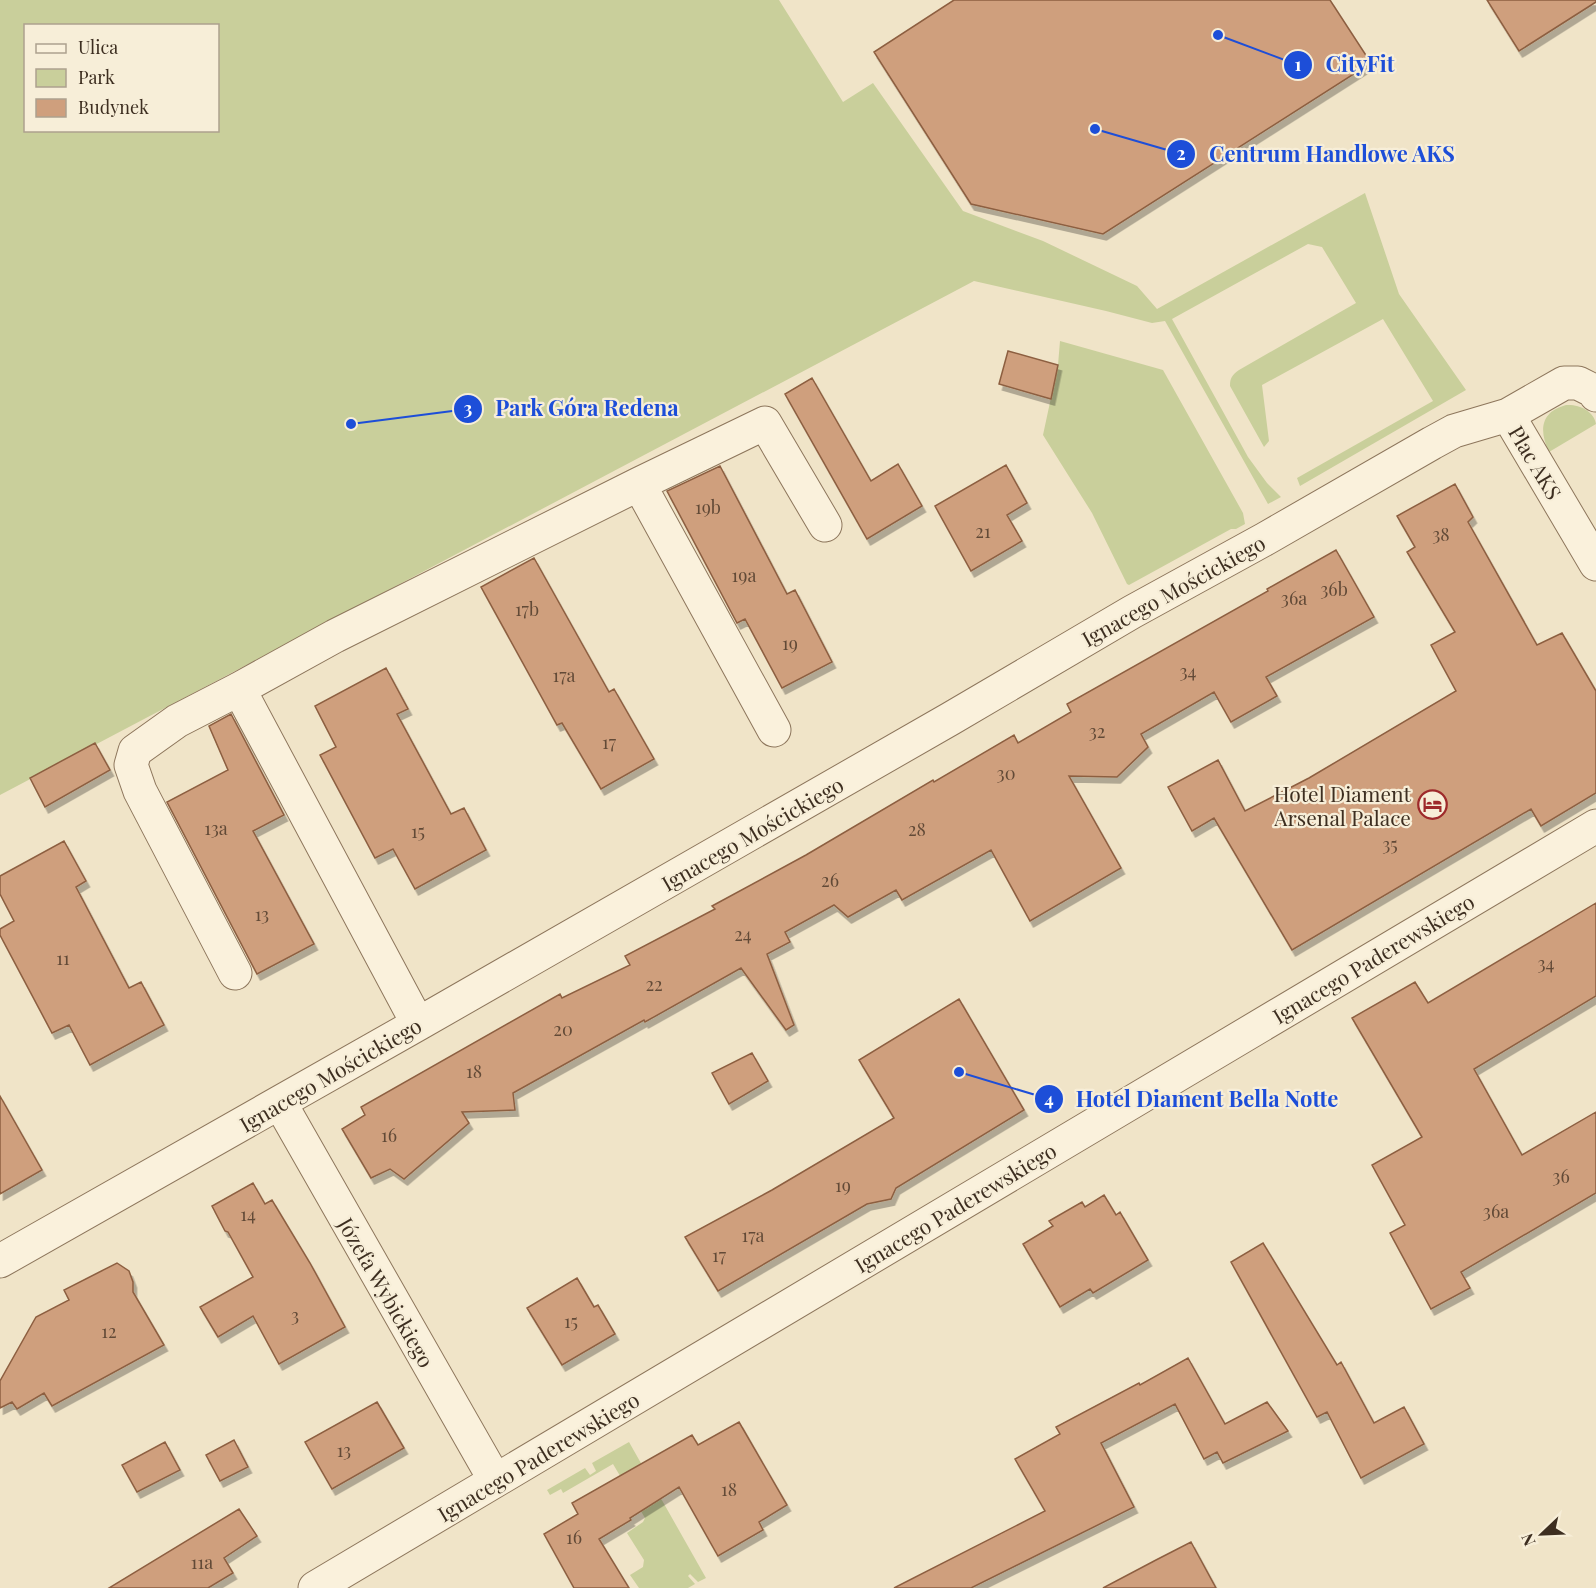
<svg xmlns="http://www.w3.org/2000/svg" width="1596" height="1588" viewBox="0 0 1596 1588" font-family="'Playfair Display',serif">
	<defs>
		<filter id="shadow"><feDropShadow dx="3.5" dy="6" stdDeviation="0" flood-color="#0004"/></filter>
	</defs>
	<rect width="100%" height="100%" fill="#f0e4c8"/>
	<path fill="#c9cf9b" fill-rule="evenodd" d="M 0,0 L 779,0 L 843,102 L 873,83 L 963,211 L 1043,241 L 1137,286 L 1157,309 L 1365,193 L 1399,294 L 1466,390 L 1300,486 L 1297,478 L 1433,401 L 1383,319 L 1262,385 L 1269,441 L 1264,447 L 1230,386 C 1230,378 1232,375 1239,370 L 1356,303 L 1322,247 L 1308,244 L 1172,319 L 1248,457 L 1267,483 L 1281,497 L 1268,504 L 1165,321 L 1152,323 L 1106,311 L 974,281 L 0,795 ZM 26,26 L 218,26 L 218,130 L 26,130 Z
		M 1060,341 L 1163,370 L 1243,513 L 1245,524 L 1236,529 L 1231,529 L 1129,585 L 1127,584 L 1092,513 L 1043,435 L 1058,365 Z
		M 1566,405 C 1579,404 1594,411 1596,424 L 1549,452 C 1539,431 1540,412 1566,405 Z
		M 629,1442 L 706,1578 L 698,1582 L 690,1574 L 688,1576 L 695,1584 L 688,1588 L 639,1588 L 630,1575 L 643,1567 L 644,1560 L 627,1533 L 643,1522 L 645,1518 L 613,1464 L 563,1493 L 561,1489 L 550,1495 L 547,1490 L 585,1468 L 590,1475 L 596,1471 L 592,1463 Z"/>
	<path fill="#cf9f7d" stroke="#8d5f41" stroke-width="1.5" filter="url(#shadow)" d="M 954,0 L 1330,0 L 1371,63 L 1103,234 L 971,204 L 874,52 Z
		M 1487,0 L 1596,0 L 1596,2 L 1519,51 Z
		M 1008,351 L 1058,365 L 1051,399 L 999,384 Z
		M 812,378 L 871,481 L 898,464 L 922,506 L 867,539 L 785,394 Z
		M 1006,465 L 1027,503 L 1007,515 L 1022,541 L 971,571 L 935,506 Z
		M 720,466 L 787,594 L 795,590 L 832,662 L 782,688 L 745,619 L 737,623 L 667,491 Z
		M 1455,484 L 1473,517 L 1468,522 L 1537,645 L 1562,633 L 1596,691 L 1596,793 L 1541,826 L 1531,809 L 1292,950 L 1214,818 L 1192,831 L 1168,787 L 1218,760 L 1245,811 L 1309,778 L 1456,691 L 1431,645 L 1455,632 L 1407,552 L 1415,547 L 1397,516 Z
		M 1336,550 L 1374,617 L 1266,677 L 1277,696 L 1231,722 L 1214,692 L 1141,734 L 1148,747 L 1117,777 L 1069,776 L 1121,868 L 1030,921 L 991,850 L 902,900 L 896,890 L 848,917 L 834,905 L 785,932 L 790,942 L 767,954 L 794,1025 L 786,1030 L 741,968 L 645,1022 L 644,1020 L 513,1093 L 515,1110 L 462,1112 L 469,1123 L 404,1179 L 390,1169 L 371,1178 L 342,1129 L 365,1115 L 361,1107 L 560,994 L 562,998 L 630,965 L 625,956 L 715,909 L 712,906 L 806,855 L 933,780 L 934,782 L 1014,735 L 1018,743 L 1071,712 L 1067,704 L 1268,591 L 1267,589 Z
		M 534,558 L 609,692 L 614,689 L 654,759 L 601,789 L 562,723 L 557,725 L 481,587 Z
		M 386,668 L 408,709 L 397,714 L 451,814 L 464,808 L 486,850 L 415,889 L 393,849 L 375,858 L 320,755 L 336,747 L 315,706 Z
		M 231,714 L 284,815 L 253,831 L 314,944 L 257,974 L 167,802 L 228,770 L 209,726 Z
		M 95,743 L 110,770 L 45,807 L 30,778 Z
		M 64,841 L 86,881 L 76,887 L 129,988 L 141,982 L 164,1025 L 90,1065 L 69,1025 L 52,1033 L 0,935 L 0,929 L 14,921 L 0,894 L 0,876 Z
		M 1596,903 L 1596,996 L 1474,1069 L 1522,1155 L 1596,1112 L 1596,1193 L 1461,1272 L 1470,1288 L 1431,1309 L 1390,1233 L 1405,1225 L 1372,1165 L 1422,1137 L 1352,1018 L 1415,982 L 1428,1003 Z
		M 959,999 L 1024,1110 L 896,1188 L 891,1199 L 867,1204 L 718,1291 L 685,1237 L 772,1190 L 894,1118 L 859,1060 Z
		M 752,1053 L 768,1081 L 729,1104 L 712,1073 Z
		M 0,1096 L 42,1170 L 0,1194 Z
		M 253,1183 L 265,1204 L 272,1200 L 310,1263 L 345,1327 L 279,1364 L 253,1316 L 218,1337 L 200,1307 L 253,1277 L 228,1232 L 225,1231 L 212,1206 Z
		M 1104,1195 L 1116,1215 L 1120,1212 L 1148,1260 L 1093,1293 L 1090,1289 L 1060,1307 L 1023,1244 L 1053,1226 L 1049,1221 L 1082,1202 L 1085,1207 Z
		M 1263,1243 L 1337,1365 L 1341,1362 L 1374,1423 L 1404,1407 L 1424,1444 L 1361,1478 L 1327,1412 L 1317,1417 L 1231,1262 Z
		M 117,1263 L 129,1271 L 133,1282 L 133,1292 L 164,1345 L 52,1406 L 44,1393 L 17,1409 L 12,1402 L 0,1408 L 0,1381 L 36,1317 L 69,1300 L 64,1290 Z
		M 577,1278 L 594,1307 L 598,1305 L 615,1334 L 562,1365 L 527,1308 Z
		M 1188,1358 L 1225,1424 L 1267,1402 L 1288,1431 L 1223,1463 L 1217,1452 L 1204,1459 L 1175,1404 L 1101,1443 L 1134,1507 L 971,1588 L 894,1588 L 1045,1511 L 1015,1459 L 1060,1434 L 1056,1427 L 1139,1383 L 1140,1385 Z
		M 377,1402 L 404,1448 L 332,1489 L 305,1442 Z
		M 739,1422 L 787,1505 L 759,1522 L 763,1530 L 718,1556 L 679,1487 L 630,1518 L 631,1520 L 599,1539 L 629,1588 L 574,1588 L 544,1534 L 578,1514 L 572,1503 L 692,1435 L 698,1445 Z
		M 234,1440 L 248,1467 L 220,1481 L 206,1455 Z
		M 165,1442 L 180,1470 L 137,1492 L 122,1465 Z
		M 239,1509 L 257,1536 L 224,1558 L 233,1573 L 208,1588 L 109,1588 Z
		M 1191,1542 L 1216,1588 L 1103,1588 L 1156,1560 Z"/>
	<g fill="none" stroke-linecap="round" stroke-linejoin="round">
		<defs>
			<path id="minor" d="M 1508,415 L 1596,564
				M 639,484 L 774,730
				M 239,689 L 418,1024
				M 235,973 L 140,791 L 131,765 L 135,751 L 177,721 L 239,689 L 335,636 L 639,484 L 765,423 L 825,525
				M 280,1103 L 495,1480
				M 0,1261 L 418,1024 L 950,719 L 1132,612 L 1265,539 L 1432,443 L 1454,431 L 1508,415 L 1564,383 L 1578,383 L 1594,391 L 1596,395
				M 315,1588 L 1596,826"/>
		</defs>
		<use href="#minor" stroke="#8d765c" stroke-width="35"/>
		<use href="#minor" stroke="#faf1dc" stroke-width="33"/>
	</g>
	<defs>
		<symbol id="hotel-ring" viewBox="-11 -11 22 22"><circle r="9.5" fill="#f7eed8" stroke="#9e2a2b" stroke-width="1.5"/><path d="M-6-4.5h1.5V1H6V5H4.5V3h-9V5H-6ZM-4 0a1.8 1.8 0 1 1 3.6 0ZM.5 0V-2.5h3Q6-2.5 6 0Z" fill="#9e2a2b"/></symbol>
	</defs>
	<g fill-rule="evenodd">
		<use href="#hotel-ring" x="1416" y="788" width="33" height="33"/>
	</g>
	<g text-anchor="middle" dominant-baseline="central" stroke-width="4.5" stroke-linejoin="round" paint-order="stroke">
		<g font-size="18" fill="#624a37">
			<text x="708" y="507">19b</text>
			<text x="983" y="531">21</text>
			<text x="1441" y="534">38</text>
			<text x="744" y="575">19a</text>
			<text x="1334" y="589">36b</text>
			<text x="1294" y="598">36a</text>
			<text x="527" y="609">17b</text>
			<text x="790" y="643">19</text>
			<text x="1188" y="671">34</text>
			<text x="564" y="675">17a</text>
			<text x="1097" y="731">32</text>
			<text x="609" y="742">17</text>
			<text x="1006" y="773">30</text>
			<text x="216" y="828">13a</text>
			<text x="917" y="829">28</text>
			<text x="418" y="831">15</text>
			<text x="1390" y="844">35</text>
			<text x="830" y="880">26</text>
			<text x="262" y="914">13</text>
			<text x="743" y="934">24</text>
			<text x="63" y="958">11</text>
			<text x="1546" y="963">34</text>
			<text x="654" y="984">22</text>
			<text x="563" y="1029">20</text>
			<text x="474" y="1071">18</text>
			<text x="389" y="1135">16</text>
			<text x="1561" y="1176">36</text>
			<text x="843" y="1185">19</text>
			<text x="1496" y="1211">36a</text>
			<text x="248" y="1214">14</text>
			<text x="753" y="1235">17a</text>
			<text x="719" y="1255">17</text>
			<text x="295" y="1315">3</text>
			<text x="571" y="1321">15</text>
			<text x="109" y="1331">12</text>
			<text x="344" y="1450">13</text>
			<text x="729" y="1489">18</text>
			<text x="574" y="1537">16</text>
			<text x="202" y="1562">11a</text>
		</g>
		<g font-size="21" fill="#3d2e20" stroke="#f7eed8">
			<text transform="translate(1536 462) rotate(59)">Plac AKS</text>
			<text transform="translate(1173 590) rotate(-29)">Ignacego Mościckiego</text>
			<text transform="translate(752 833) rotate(-30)">Ignacego Mościckiego</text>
			<text transform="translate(1373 958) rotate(-31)">Ignacego Paderewskiego</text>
			<text transform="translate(330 1074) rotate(-30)">Ignacego Mościckiego</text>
			<text transform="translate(955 1207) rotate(-31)">Ignacego Paderewskiego</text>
			<text transform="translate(387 1292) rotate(60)">Józefa Wybickiego</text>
			<text transform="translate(538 1456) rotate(-31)">Ignacego Paderewskiego</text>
		</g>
		<g font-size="21" fill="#3d2e20" stroke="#f7eed8" text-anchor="end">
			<text x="1411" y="793">Hotel Diament<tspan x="1411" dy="24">Arsenal Palace</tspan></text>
		</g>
	</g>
	<path fill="none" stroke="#1d4ed8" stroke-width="2" d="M1218 35L1298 65M1095 129L1181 154M351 424L468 409M959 1072L1049 1099"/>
	<g fill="#1d4ed8" stroke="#f7eed8" stroke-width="2">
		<circle cx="1218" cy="35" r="6"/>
		<circle cx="1095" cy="129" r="6"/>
		<circle cx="351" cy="424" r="6"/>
		<circle cx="959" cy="1072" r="6"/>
		<circle cx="1298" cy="65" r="15"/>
		<circle cx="1181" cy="154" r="15"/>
		<circle cx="468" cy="409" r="15"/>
		<circle cx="1049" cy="1099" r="15"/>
	</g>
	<g font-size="18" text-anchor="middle" font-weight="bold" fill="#fff">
		<text x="1298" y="71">1</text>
		<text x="1181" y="160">2</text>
		<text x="468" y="415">3</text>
		<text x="1049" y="1106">4</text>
	</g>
	<g font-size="22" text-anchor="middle" font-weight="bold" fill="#1d4ed8" stroke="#f7eed8" stroke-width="4.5" stroke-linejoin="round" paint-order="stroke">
		<text x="1360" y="72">CityFit</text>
		<text x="1332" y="162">Centrum Handlowe AKS</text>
		<text x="587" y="416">Park Góra Redena</text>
		<text x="1207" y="1107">Hotel Diament Bella Notte</text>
	</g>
	<rect x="24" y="24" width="195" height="108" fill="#f7eed8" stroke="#ada18e" stroke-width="1.5"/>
	<rect x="36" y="44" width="30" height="9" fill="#faf1dc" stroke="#ada18e" stroke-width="1.5"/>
	<text x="78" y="54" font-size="18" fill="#3d2e20">Ulica</text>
	<rect x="36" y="69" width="30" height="18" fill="#c9cf9b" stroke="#ada18e" stroke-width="1.5"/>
	<text x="78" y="84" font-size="18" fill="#3d2e20">Park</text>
	<rect x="36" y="99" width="30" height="18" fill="#cf9f7d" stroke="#ada18e" stroke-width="1.5"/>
	<text x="78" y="114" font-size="18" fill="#3d2e20">Budynek</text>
	<g transform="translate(1542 1534) rotate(247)" stroke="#f7eed8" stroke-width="4.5" paint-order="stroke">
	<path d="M0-4.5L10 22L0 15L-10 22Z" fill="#3d2e20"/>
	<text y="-9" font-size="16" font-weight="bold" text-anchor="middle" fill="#3d2e20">N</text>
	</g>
</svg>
